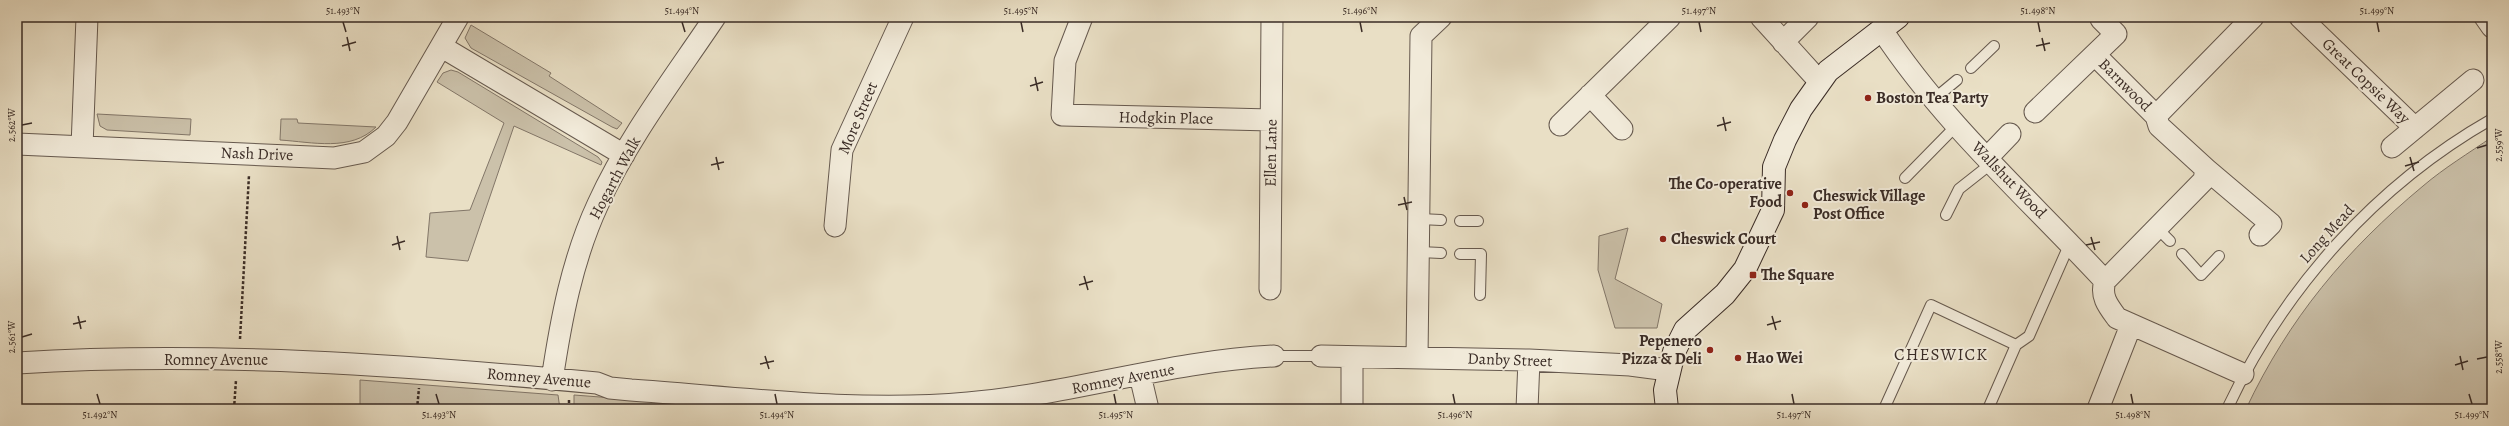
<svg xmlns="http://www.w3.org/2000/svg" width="2509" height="426" viewBox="0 0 2509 426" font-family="Alegreya,serif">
	<rect width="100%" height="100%" fill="#e9dfc5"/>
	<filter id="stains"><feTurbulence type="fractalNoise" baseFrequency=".005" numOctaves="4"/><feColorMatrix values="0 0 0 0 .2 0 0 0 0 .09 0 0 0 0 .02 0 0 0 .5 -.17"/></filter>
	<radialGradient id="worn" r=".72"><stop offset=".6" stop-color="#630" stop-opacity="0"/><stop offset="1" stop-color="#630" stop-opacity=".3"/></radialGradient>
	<path fill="#cbc1aa" stroke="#827668" d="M 471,25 L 551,73 L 549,76 L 622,123 L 617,129 L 612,127 L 471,48 L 465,38 Z
		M 451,70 L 458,72 L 598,157 L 602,162 L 601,165 L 514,126 L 468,261 L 426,257 L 430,213 L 470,210 L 504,123 L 437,82 L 443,73 Z
		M 97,114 L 191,119 L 190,135 L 107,130 L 100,126 Z
		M 281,119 L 297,119 L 298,123 L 376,127 C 351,152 312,142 280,140 Z
		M 2492,137 L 2492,409 L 2246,409 C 2289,318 2346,250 2423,186 C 2444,168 2469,153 2492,137 Z
		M 1628,228 L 1615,279 L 1662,304 L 1657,328 L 1615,328 L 1598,270 L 1599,236 Z
		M 360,380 L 558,395 L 560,409 L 360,409 Z
		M 574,395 L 691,404 L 675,409 L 574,409 Z"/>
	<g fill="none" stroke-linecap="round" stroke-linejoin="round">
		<defs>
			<path id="lane" d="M 1971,68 L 1994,46
				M 1934,99 L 1957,80
				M 1905,178 L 1957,125
				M 1946,215 L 1959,189 L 1992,163
				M 1420,219 L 1441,220
				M 1460,221 L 1478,221
				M 2157,228 L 2170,241
				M 1420,252 L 1441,253
				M 1460,254 L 1481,254 L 1480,295
				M 2182,254 L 2201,275 L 2219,256
				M 1274,356 L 1321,356
				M 1884,409 L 1931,305 L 2016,345
				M 1988,409 L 2016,345 L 2029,336 L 2070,243
				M 2227,409 C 2284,288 2376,185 2492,119"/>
			<path id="street" d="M 1082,17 L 1065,61 L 1062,115 L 1271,120
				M 1761,17 L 1819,81
				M 2300,17 L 2415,128
				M 2485,17 L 2492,27
				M 1882,30 C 1943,123 2029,199 2105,281 C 2100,296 2108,306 2117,318 L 2243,374
				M 1783,42 L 1808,17
				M 442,47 L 624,155
				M 2095,55 L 2156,116
				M 1590,95 L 1622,129
				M 2035,112 L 2116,34 L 2101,19
				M 1560,125 L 1670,17
				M 17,144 L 334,158 L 364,152 L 386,136 L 397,122 L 458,17
				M 82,147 L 87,17
				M 2392,147 L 2473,80
				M 1987,158 L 2010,134
				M 2206,169 L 2271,224 L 2260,235
				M 835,226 L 842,150 L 903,17
				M 2105,281 L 2204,180 L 2206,169 L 2159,126 L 2156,116 L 2253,17
				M 1270,289 L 1272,17
				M 1321,356 L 1529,360 L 1630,365 L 1668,370
				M 1417,358 L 1421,36 L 1441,17
				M 17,363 C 211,351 405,365 597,383 L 610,388 L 631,390 C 742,398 858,413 968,403 C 1071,394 1170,361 1274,356
				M 1140,375 L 1148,409
				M 552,380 C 561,320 572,260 598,204 C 628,138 674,78 715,17
				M 1352,409 L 1352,357
				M 1527,409 L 1529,360
				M 2098,409 L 2131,325"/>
			<path id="secondary" d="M 1667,409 L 1665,390 L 1674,352 L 1685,330 L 1725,294 L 1745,269 L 1773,210 L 1774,167 L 1785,140 L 1801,109 L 1828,71 L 1898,17"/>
		</defs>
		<use href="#lane" stroke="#66594e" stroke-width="12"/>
		<use href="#street" stroke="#66594e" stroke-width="23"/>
		<use href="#secondary" stroke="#3a2c26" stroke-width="24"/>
		<path stroke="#3a2c26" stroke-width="2.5" stroke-dasharray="3 2" stroke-linecap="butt" d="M 240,339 L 249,175
			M 569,400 L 569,409
			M 234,409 L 236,380
			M 417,409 L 419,388"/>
		<use href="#lane" stroke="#f1ead9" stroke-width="10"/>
		<use href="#street" stroke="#f1ead9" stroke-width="21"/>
		<use href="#secondary" stroke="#f1ead9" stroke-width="22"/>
	</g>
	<path fill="none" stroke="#3a2c26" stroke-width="1.5" d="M 343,22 L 346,32M 682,22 L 685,32M 1021,22 L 1023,32M 1360,22 L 1362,32M 1699,22 L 1701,32M 2038,22 L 2040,32M 2377,22 L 2379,32M 347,37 L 350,51M 2042,38 L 2045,51M 342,46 L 356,42M 2036,46 L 2050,43M 1035,77 L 1038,91M 1030,86 L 1043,82M 1723,117 L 1726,131M 22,125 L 32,123M 1717,126 L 1731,122M 2477,148 L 2487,145M 716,157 L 719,170M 2410,157 L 2414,171M 711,165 L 724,162M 2405,166 L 2419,162M 1404,197 L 1407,210M 1398,205 L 1412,202M 397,236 L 400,250M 2091,237 L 2095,250M 392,245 L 405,241M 2086,245 L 2100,242M 1084,276 L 1088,290M 1079,285 L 1093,281M 78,316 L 81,329M 1772,316 L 1776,330M 73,324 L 86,321M 1767,325 L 1781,321M 22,337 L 32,334M 765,356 L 769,369M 2460,356 L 2463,370M 2477,359 L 2487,357M 760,364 L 774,361M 2455,365 L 2468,361M 97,394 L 100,404M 436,394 L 439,404M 775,394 L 777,404M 1114,394 L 1116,404M 1453,394 L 1455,404M 1792,394 L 1794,404M 2131,394 L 2133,404M 2469,394 L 2472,404"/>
	<g fill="#8f2418" stroke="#f1ead9" stroke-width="1.5">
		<circle cx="1868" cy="98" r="4"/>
		<circle cx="1790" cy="193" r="4"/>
		<circle cx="1805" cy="205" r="4"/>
		<circle cx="1663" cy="239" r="4"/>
		<rect x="1749" y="271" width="8" height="8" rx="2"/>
		<circle cx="1710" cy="350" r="4"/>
		<circle cx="1738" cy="358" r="4"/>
	</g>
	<g text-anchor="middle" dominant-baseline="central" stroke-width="4" stroke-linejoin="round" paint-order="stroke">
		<g font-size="16" fill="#3a2c26" stroke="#f1ead9">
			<text transform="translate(2366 81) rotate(44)">Great Copsie Way</text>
			<text transform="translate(2125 85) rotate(45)">Barnwood</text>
			<text transform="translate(858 118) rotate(-67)">More Street</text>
			<text transform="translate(1166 118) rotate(1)">Hodgkin Place</text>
			<text transform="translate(1271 153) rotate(-89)">Ellen Lane</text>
			<text transform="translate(257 154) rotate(2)">Nash Drive</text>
			<text transform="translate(615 178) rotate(-62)">Hogarth Walk</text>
			<text transform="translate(2009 180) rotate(46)">Wallshut Wood</text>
			<text transform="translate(2327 234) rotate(-48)">Long Mead</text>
			<text x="216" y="360">Romney Avenue</text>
			<text transform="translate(1510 360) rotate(2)">Danby Street</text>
			<text transform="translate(539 378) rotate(5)">Romney Avenue</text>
			<text transform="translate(1123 379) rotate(-11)">Romney Avenue</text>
		</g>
		<g font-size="16" font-weight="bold" fill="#3a2c26" stroke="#f1ead9" text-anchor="start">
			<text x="1876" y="98">Boston Tea Party</text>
			<text x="1782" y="184" text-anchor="end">The Co-operative<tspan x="1782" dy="18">Food</tspan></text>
			<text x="1813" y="196">Cheswick Village<tspan x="1813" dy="18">Post Office</tspan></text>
			<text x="1671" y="239">Cheswick Court</text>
			<text x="1761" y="275">The Square</text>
			<text x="1702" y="341" text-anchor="end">Pepenero<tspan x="1702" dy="18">Pizza &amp; Deli</tspan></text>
			<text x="1746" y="358">Hao Wei</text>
		</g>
		<g font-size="17" letter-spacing="1" fill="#3a2c26" stroke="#f1ead9">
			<text x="1941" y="354">CHESWICK</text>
		</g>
	</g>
	<rect width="2509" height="426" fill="none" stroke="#e9dfc5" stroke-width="44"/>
	<rect x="22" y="22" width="2465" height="382" fill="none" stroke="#3a2c26" stroke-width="1.5"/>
	<g font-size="10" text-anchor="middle" fill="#3a2c26">
		<text x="343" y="14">51.493°N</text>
		<text x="682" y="14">51.494°N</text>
		<text x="1021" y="14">51.495°N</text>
		<text x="1360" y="14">51.496°N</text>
		<text x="1699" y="14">51.497°N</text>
		<text x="2038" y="14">51.498°N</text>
		<text x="2377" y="14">51.499°N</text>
		<text transform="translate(11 125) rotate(-90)" y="4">2.562°W</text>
		<text transform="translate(2498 145) rotate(-90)" y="4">2.559°W</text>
		<text transform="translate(11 337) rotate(-90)" y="4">2.561°W</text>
		<text transform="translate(2498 357) rotate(-90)" y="4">2.558°W</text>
		<text x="100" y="418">51.492°N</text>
		<text x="439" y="418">51.493°N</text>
		<text x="777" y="418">51.494°N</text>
		<text x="1116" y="418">51.495°N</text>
		<text x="1455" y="418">51.496°N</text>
		<text x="1794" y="418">51.497°N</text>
		<text x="2133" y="418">51.498°N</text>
		<text x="2472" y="418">51.499°N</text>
	</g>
	<rect width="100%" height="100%" filter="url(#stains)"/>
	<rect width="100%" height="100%" fill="url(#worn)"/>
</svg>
